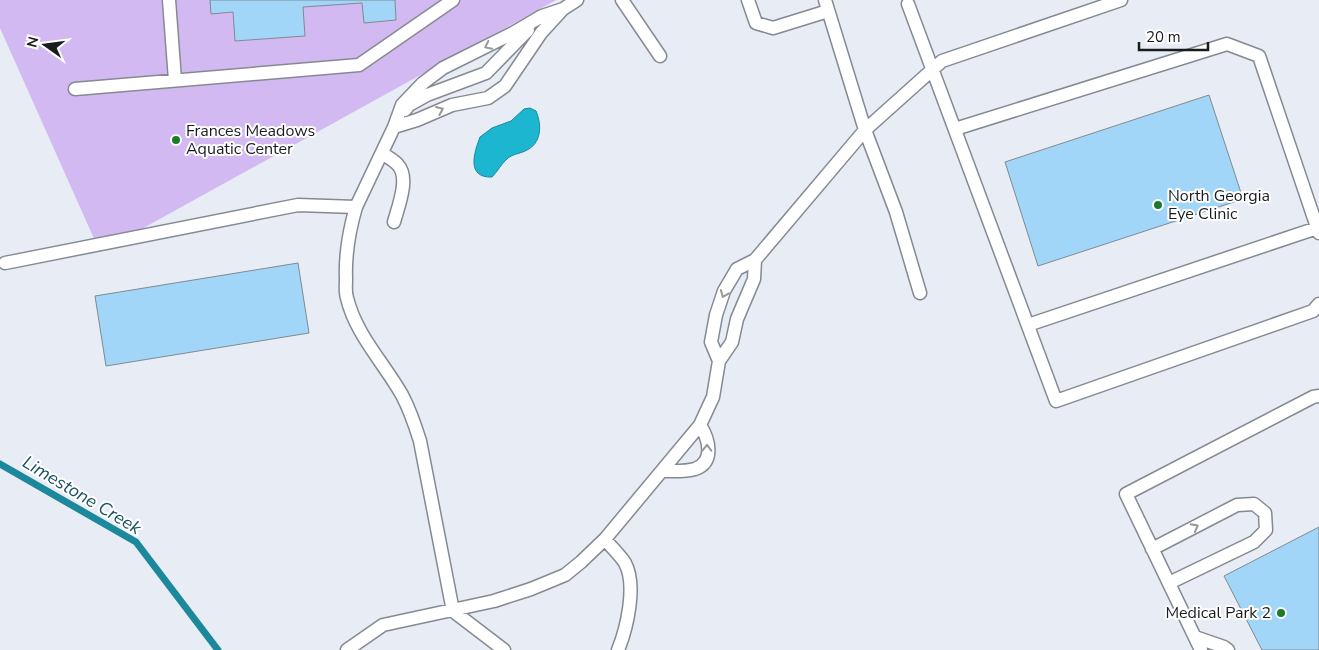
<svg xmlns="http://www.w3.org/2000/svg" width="1319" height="650" viewBox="0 0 1319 650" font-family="'Nunito Sans',sans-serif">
	<rect width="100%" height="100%" fill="#e7ecf5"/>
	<path fill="#d3b9f2" d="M 0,0 L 556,0 L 100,252 L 0,28 Z"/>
	<path fill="#1cb6d1" stroke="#1b889b" d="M 530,108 L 536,111 C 542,125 542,144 525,151 C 519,154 512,154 507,159 C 501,164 498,171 492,177 C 466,178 474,153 480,137 L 492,128 L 511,121 L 524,109 Z"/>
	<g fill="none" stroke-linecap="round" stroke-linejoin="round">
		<path stroke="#1b889b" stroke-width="7" d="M 0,464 L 136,542 L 218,650"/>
	</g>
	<path fill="#a1d6f8" stroke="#818a8f" d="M 210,0 L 395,0 L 396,20 L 364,23 L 362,3 L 303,7 L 305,36 L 235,41 L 233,12 L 211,14 Z
		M 1209,95 L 1243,199 L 1038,266 L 1005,162 Z
		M 298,263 L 309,333 L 106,366 L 95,296 Z
		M 1319,527 L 1319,650 L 1262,650 L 1224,576 Z"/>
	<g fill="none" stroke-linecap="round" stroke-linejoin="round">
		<defs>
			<path id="service" d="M 169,0 L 175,80
				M 622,0 L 660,56
				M 748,0 L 756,23 L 773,28 L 828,11
				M 825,0 L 865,130 L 896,212 L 920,293
				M 908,4 L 1056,401 L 1313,311 L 1319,304
				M 75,89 L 359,65 L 453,0
				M 405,110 L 409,105 L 427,95 L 486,73 L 528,30
				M 394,127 L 417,120 L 452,105 L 488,98 L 505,86 L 541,33 L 562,10
				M 955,129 L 1227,44 L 1259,56 L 1319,233
				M 382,153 C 387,157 394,160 398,165 C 410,178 398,207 394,222
				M 356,207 L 394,127 L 402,105 L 423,83 L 443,68 L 513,33 L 542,16 L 563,9 L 577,0
				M 5,263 L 298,205 L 356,207 C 349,231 345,254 346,279 C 346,285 345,292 347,298 C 356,335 384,363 402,395 C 410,410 415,425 420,441 L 453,611 L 504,650
				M 1028,325 L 1317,228
				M 719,361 L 711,342 L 716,315 L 724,291 L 737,269 L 755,260 L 865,130 L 942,61 L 1121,0
				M 663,471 C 673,471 685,472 695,469 C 715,462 709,439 700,425
				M 605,539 C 611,547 620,555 625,563 C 637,585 627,628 618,650
				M 1152,549 L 1237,505 L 1254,504 L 1265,513 L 1266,530 L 1254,542 L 1169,583
				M 1195,637 L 1224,647 L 1228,650
				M 347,650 L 383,625 L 494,601 L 531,589 L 565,575 L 581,562 L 605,539 L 700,425 L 713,397 L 719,361 L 732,342 L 737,319 L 754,279 L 755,260
				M 1201,650 L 1126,494 L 1313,397 L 1319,396"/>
		</defs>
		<use href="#service" stroke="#858a92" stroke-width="15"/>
		<use href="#service" stroke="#fff" stroke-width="12"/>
	</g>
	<defs><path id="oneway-chevron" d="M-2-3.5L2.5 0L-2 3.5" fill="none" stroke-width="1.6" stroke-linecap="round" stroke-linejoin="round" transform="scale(1.25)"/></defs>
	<g stroke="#98989a">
		<use href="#oneway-chevron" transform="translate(488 46) rotate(154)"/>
		<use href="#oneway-chevron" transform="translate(440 110) rotate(-23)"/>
		<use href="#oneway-chevron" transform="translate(724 294) rotate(112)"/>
		<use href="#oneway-chevron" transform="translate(707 448) rotate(-89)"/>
		<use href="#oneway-chevron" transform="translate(1195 527) rotate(-28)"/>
	</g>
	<g fill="#1d7a2a" stroke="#fff" stroke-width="2">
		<circle cx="176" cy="140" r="5"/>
		<circle cx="1158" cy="205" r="5"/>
		<circle cx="1281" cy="613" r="5"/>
	</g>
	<g text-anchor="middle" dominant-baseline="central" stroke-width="4" stroke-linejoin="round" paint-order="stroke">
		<g font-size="16" fill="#191b1e" stroke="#fff" text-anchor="start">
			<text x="186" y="131">Frances Meadows<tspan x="186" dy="18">Aquatic Center</tspan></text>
			<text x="1168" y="196">North Georgia<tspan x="1168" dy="18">Eye Clinic</tspan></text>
			<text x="1271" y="613" text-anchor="end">Medical Park 2</text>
		</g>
		<g font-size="18" font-style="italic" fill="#19525e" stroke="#fff">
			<text transform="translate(82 495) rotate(31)">Limestone Creek</text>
		</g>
	</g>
	<g transform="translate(45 45) rotate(284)" stroke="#ffffff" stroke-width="4" paint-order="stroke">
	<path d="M0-4L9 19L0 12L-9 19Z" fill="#191b1e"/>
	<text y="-8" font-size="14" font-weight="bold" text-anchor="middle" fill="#191b1e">N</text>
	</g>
	<path d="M1139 42v8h69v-8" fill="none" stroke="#191b1e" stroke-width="2.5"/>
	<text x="1146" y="42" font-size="15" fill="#191b1e" stroke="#ffffff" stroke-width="4" paint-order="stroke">20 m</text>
</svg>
